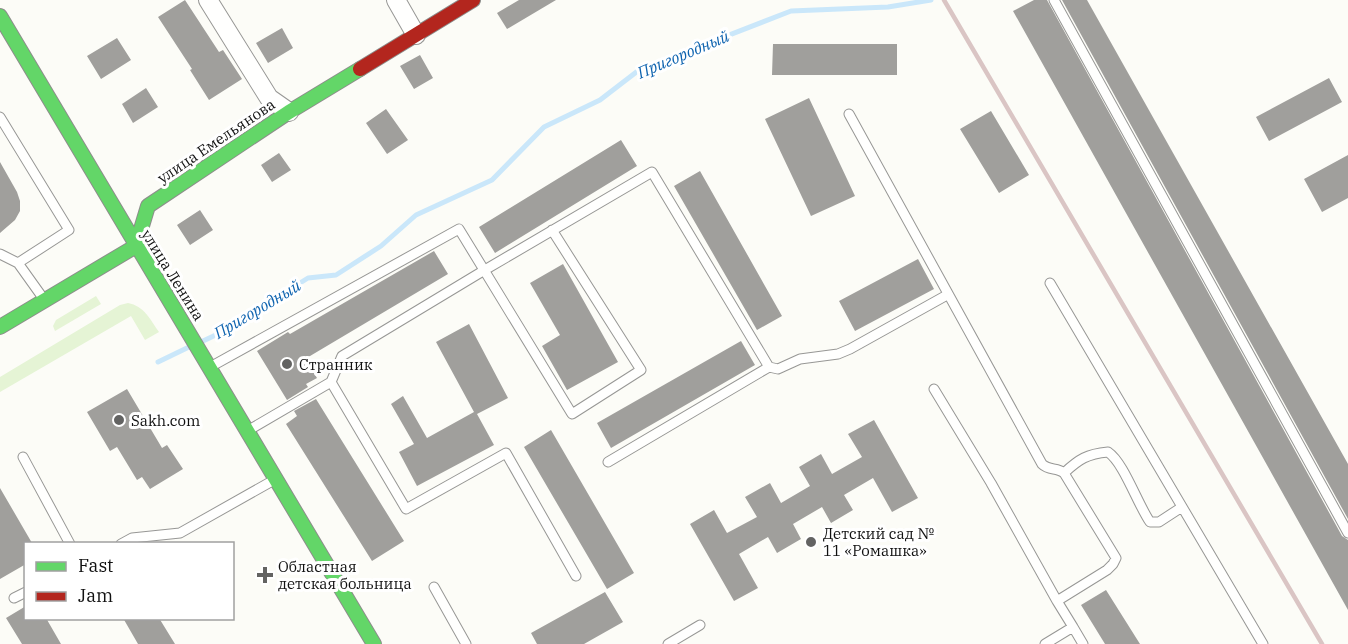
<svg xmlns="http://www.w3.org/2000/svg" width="1348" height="644" viewBox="0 0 1348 644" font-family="'IBM Plex Serif',serif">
	<rect width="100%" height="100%" fill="#fcfcf7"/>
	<path fill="#e5f4d5" d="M 96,296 L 101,304 L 55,331 L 53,326 L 56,320 Z
		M 128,303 C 144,306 150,319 159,332 L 145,340 L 131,316 L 0,392 L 0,377 L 120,305 Z"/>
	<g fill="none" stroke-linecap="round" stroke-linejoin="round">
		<path stroke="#cae7fa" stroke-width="5" d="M 203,341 L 220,333 L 308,278 L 336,275 L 381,246 L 416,215 L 492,180 L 544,127 L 600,100 L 639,70 L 791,11 L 888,7 L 931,0
			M 158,362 L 189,347"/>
	</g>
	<path fill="#a09f9c" d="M 185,0 L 219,52 L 223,50 L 242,79 L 209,100 L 190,70 L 192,69 L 158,17 Z
		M 519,0 L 556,0 L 507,29 L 497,13 Z
		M 1034,0 L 1047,0 L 1342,536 L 1348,540 L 1348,610 L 1013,11 Z
		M 1062,0 L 1087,0 L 1348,464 L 1348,519 Z
		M 282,28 L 293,48 L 268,63 L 256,43 Z
		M 117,38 L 131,60 L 101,79 L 87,56 Z
		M 773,44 L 897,44 L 897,75 L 772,75 Z
		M 420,55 L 433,78 L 414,89 L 400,66 Z
		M 1329,78 L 1342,102 L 1269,141 L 1256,117 Z
		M 146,88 L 158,107 L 133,123 L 122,104 Z
		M 809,98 L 855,196 L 811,216 L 765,119 Z
		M 386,109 L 408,140 L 387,154 L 366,123 Z
		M 991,111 L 1029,175 L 999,193 L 960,129 Z
		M 621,140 L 637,166 L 495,253 L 479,227 Z
		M 279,153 L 291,170 L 272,182 L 261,165 Z
		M 1348,155 L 1348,198 L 1322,212 L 1304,179 Z
		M 0,162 L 17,192 L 20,201 L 20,211 L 15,220 L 0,233 Z
		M 700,171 L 782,316 L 757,330 L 674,186 Z
		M 200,210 L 213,230 L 190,245 L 177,225 Z
		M 434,251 L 448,274 L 305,359 L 317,378 L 306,384 L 308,387 L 287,400 L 257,351 L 288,332 L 290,334 Z
		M 918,259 L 934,289 L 855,331 L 839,301 Z
		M 563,264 L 618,362 L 567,390 L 542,346 L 560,335 L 530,283 Z
		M 469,324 L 508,398 L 477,414 L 494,445 L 417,486 L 399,452 L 414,444 L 391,404 L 403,396 L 427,438 L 474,412 L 436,342 Z
		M 741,341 L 755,365 L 611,448 L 597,423 Z
		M 127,389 L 162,448 L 167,445 L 183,469 L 150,489 L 142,477 L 137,480 L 117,447 L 110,451 L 87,412 Z
		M 316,399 L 404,541 L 372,561 L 286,424 L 297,416 L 294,411 Z
		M 874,420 L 918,498 L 892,512 L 873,478 L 844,495 L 853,510 L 831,523 L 822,507 L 793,524 L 801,539 L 777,553 L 768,537 L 739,554 L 758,588 L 734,601 L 690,524 L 714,510 L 727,533 L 757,517 L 745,497 L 770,483 L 781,503 L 810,486 L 799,467 L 821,454 L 832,474 L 862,457 L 848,434 Z
		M 551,430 L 634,573 L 607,589 L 524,447 Z
		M 0,488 L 32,543 L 26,543 L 26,564 L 0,579 Z
		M 1106,590 L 1140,644 L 1105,644 L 1081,605 Z
		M 605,592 L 623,622 L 584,644 L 537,644 L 531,633 Z
		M 26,606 L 26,618 L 46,618 L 61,644 L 22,644 L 6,618 Z
		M 123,618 L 159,618 L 175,644 L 138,644 Z"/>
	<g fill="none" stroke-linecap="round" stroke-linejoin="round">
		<defs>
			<path id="lane" d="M 1054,0 L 1348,533
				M 849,114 L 1042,464 C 1049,471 1057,467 1064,473 L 1116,558 L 1113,564 L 1107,570 L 1057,601 L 1073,627
				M 0,117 L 69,230 L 18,263 L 0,254
				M 18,263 L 43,298
				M 1050,283 L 1263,644
				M 212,366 L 459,229 L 572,414 L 641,370 L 552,230
				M 769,367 L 778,369 L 800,359 L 838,354 L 850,349 L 947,295
				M 331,382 L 406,509 L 506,453 L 576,576
				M 934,389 L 991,483 L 1057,601
				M 249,430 L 331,382 L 342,356 L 483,271 L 652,172 L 769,367 L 608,462
				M 23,457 L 70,544
				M 1064,473 C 1079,459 1087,454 1108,452 C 1124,463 1137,503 1150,522 L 1159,522 L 1182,507
				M 121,544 L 132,538 L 180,533 L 274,480
				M 434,587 L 466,644
				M 14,598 L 26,592
				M 668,644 L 700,625
				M 1045,644 L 1073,627 L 1083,644"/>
			<path id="street" d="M 208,0 L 269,98 L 289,112
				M 396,0 L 416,35"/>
			<path id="fast" d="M 0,16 L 374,644
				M 0,327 L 136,246 L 148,206 L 289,112 L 360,69"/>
			<path id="jam" d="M 360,69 L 473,0"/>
		</defs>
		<use href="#lane" stroke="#979795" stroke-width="11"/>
		<use href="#street" stroke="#979795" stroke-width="20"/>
		<use href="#fast" stroke="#8d8d8b" stroke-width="16"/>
		<use href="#jam" stroke="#8d8d8b" stroke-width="16"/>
		<use href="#lane" stroke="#fffffe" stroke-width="9"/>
		<use href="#street" stroke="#fffffe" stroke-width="18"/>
		<use href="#fast" stroke="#63d668" stroke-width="14"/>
		<use href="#jam" stroke="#b3261e" stroke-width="14"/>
		<path stroke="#dac5c4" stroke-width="4.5" d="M 944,0 L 1322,644"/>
	</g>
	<g fill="#636362" stroke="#fff" stroke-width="2">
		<circle cx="287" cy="364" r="6"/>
		<circle cx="119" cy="420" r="6"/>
		<circle cx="811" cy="542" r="6"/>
		<path d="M262 566h6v6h6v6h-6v6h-6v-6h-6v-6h6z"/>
	</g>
	<g text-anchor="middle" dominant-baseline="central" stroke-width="6" stroke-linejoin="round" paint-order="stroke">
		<g font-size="15" fill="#111" stroke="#fff">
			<text transform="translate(216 141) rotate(-34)">улица Емельянова</text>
			<text transform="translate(173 275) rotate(58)">улица Ленина</text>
		</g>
		<g font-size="15" fill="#111" stroke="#fff" text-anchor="start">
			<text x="299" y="364">Странник</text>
			<text x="131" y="420">Sakh.com</text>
			<text x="823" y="533">Детский сад №<tspan x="823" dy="17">11 «Ромашка»</tspan></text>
			<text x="278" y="566">Областная<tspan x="278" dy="17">детская больница</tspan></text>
		</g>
		<g font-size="16" font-style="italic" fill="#0e63af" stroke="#fff">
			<text transform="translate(683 54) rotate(-23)">Пригородный</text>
			<text transform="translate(257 309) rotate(-31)">Пригородный</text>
		</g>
	</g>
	<rect x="24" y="542" width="210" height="78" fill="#ffffff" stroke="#a0a0a0" stroke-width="1.5"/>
	<rect x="36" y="562" width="30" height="9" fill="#63d668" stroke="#a0a0a0" stroke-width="1.5"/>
	<text x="78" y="572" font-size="18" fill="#111111">Fast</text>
	<rect x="36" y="592" width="30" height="9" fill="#b3261e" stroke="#a0a0a0" stroke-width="1.5"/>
	<text x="78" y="602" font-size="18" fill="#111111">Jam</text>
</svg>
